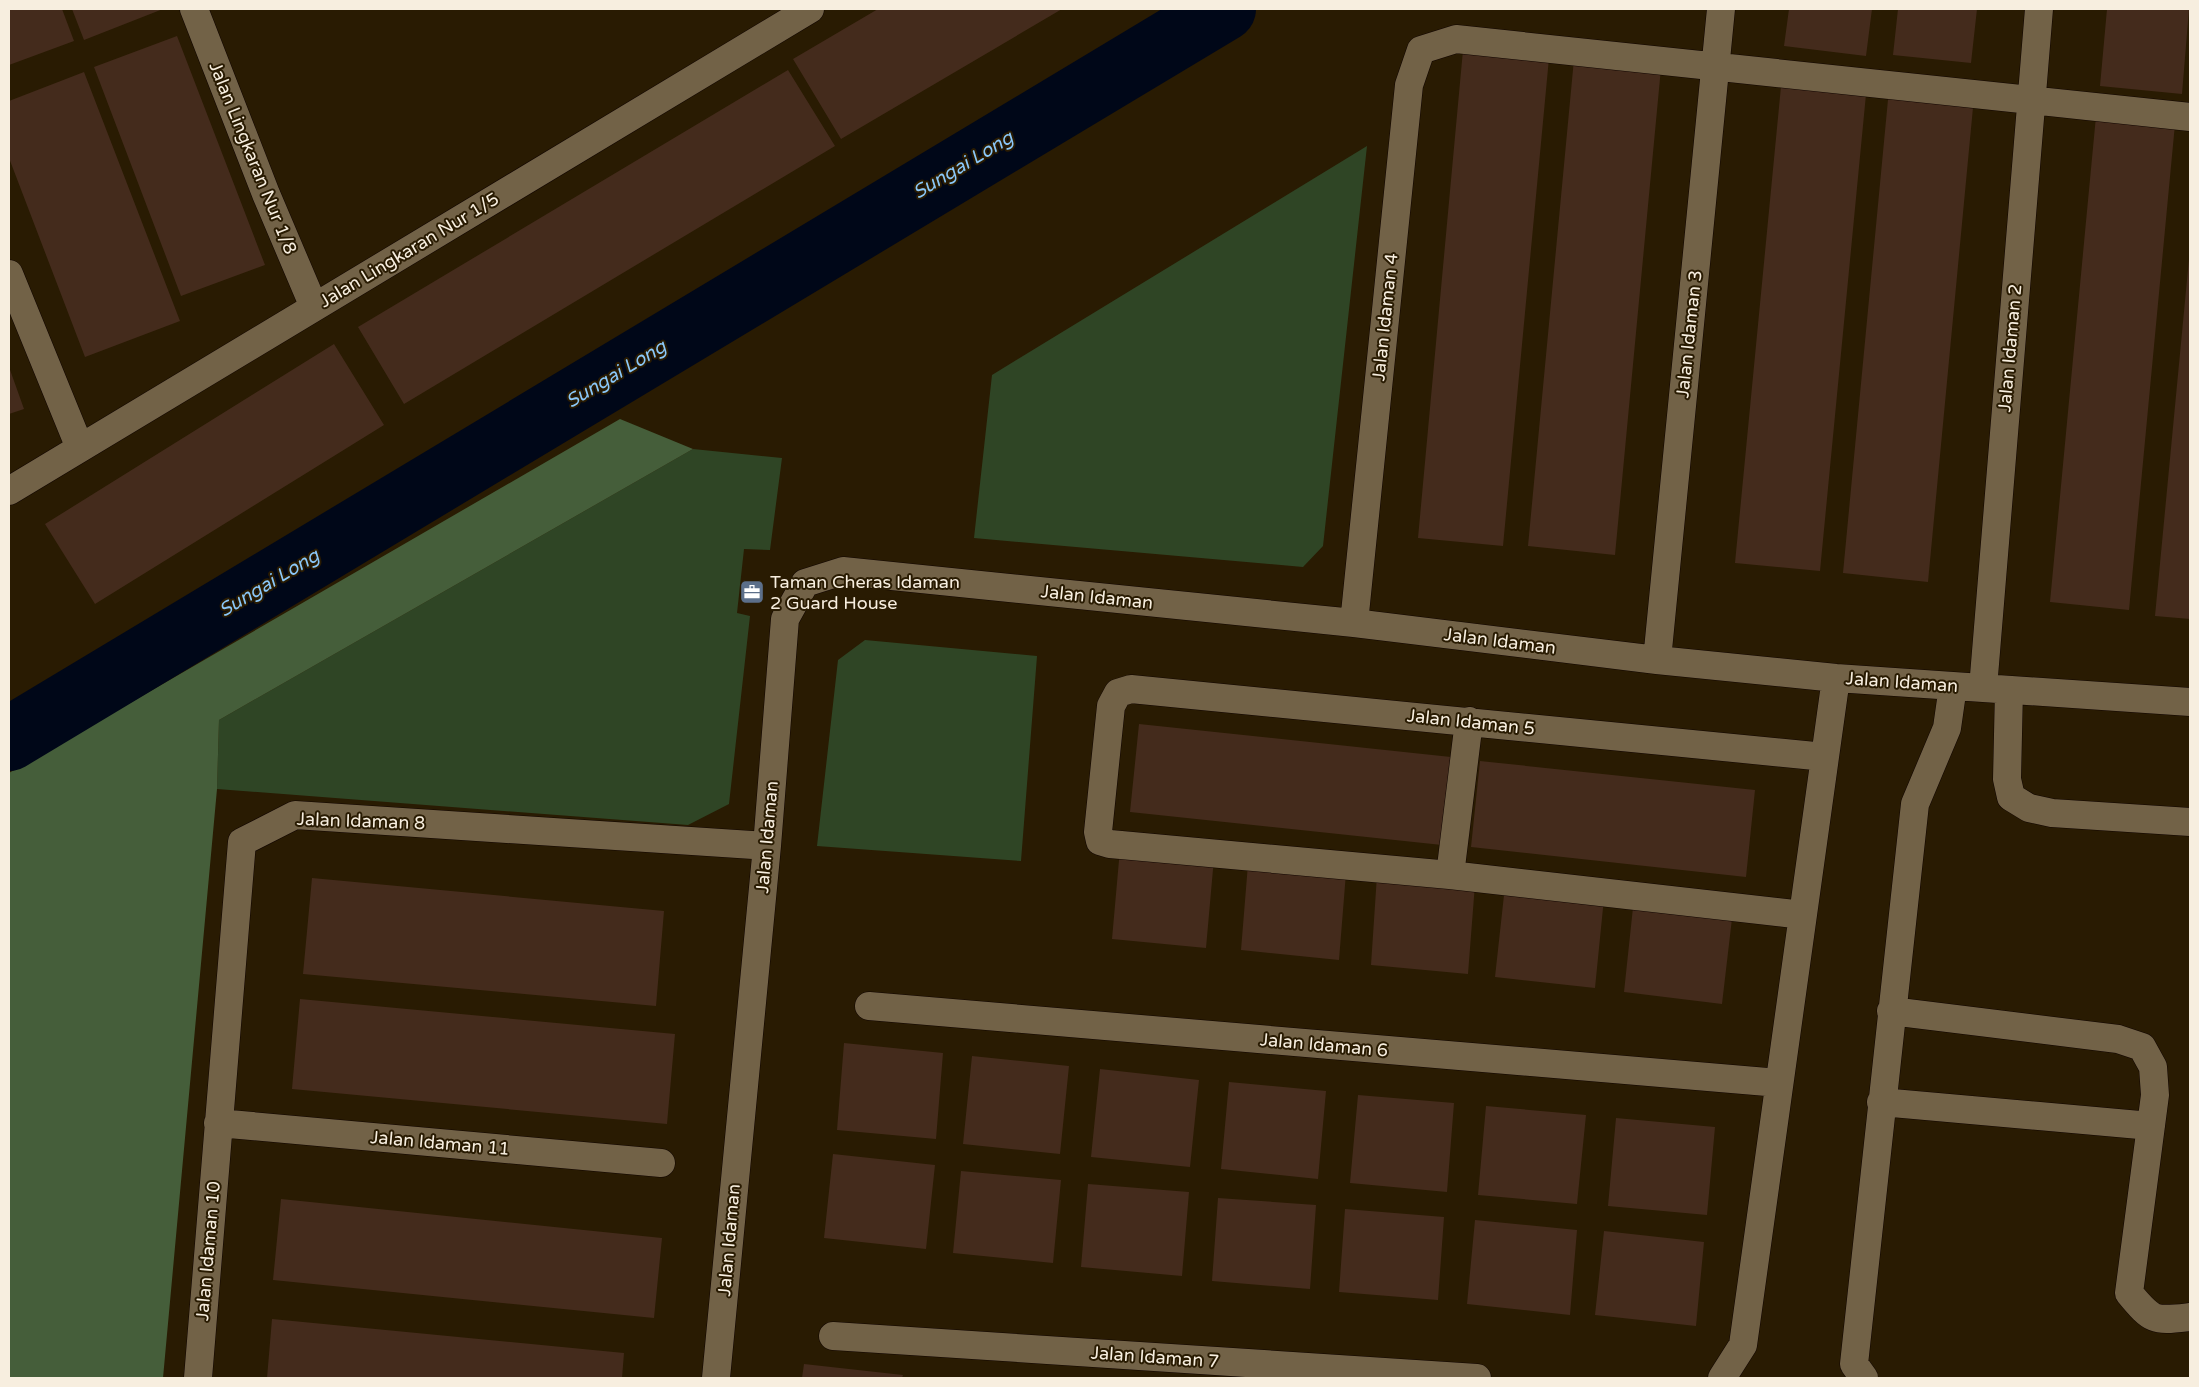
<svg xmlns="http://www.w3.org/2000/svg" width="2199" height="1387" viewBox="0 0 2199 1387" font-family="'Varela Round',sans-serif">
	<rect width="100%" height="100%" fill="#291b02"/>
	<path fill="#2f4525" d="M 1367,146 L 1323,546 L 1303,567 L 974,538 L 992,375 Z
		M 693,449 L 782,458 L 770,550 L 744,549 L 737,613 L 750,616 L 729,804 L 688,825 L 217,789 L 219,720 Z
		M 865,640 L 1037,656 L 1021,861 L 817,846 L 838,660 Z"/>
	<path fill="#455e3a" d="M 620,419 L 693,449 L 219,720 L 217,789 L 163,1378 L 9,1378 L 9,773 Z"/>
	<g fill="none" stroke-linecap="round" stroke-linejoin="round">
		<path stroke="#000718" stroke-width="64" d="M 9,739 L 1224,9"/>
	</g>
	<path fill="#442b1c" d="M 9,9 L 62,9 L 74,41 L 9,65 Z
		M 72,9 L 163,9 L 84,40 Z
		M 878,9 L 1062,9 L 841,139 L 793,59 Z
		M 1789,9 L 1872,9 L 1866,56 L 1784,46 Z
		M 1898,9 L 1977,9 L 1971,63 L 1893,55 Z
		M 2107,9 L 2189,9 L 2182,94 L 2100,86 Z
		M 177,36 L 265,265 L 181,296 L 94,67 Z
		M 1463,50 L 1549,58 L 1503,546 L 1418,538 Z
		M 1574,59 L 1661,68 L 1615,555 L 1528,546 Z
		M 788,70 L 835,146 L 404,404 L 358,327 Z
		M 84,72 L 180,321 L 85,357 L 9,158 L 9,101 Z
		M 1782,76 L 1867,84 L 1820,571 L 1735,563 Z
		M 1889,89 L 1974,97 L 1928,582 L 1843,573 Z
		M 2096,116 L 2175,124 L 2129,610 L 2050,602 Z
		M 2189,259 L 2190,259 L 2190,619 L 2155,616 Z
		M 334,344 L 384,425 L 95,604 L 45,524 Z
		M 9,367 L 24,409 L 9,414 Z
		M 1139,724 L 1451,757 L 1442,845 L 1130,812 Z
		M 1480,761 L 1755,790 L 1746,877 L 1471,847 Z
		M 1120,849 L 1214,858 L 1206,948 L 1112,939 Z
		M 1248,864 L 1346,873 L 1339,960 L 1241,950 Z
		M 1377,875 L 1475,884 L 1468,974 L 1371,965 Z
		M 312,878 L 664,911 L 656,1006 L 303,974 Z
		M 1505,886 L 1604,898 L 1595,988 L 1495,977 Z
		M 1634,898 L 1733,910 L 1722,1004 L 1624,992 Z
		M 300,999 L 675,1034 L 667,1124 L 292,1089 Z
		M 844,1043 L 943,1053 L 936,1139 L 837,1130 Z
		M 972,1056 L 1069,1066 L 1060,1154 L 963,1144 Z
		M 1100,1069 L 1199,1080 L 1190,1167 L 1091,1157 Z
		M 1229,1082 L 1326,1091 L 1318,1179 L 1221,1169 Z
		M 1358,1095 L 1454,1103 L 1447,1192 L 1350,1183 Z
		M 1486,1106 L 1586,1115 L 1577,1204 L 1478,1195 Z
		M 1616,1118 L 1715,1127 L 1707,1215 L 1608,1206 Z
		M 833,1154 L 935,1165 L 926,1249 L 824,1238 Z
		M 961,1171 L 1061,1180 L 1053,1263 L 953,1253 Z
		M 1088,1184 L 1189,1192 L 1182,1276 L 1081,1267 Z
		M 1218,1198 L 1316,1205 L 1310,1289 L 1212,1281 Z
		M 281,1199 L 662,1238 L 654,1318 L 273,1280 Z
		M 1345,1209 L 1444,1217 L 1438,1300 L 1339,1292 Z
		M 1475,1220 L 1577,1230 L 1570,1315 L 1467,1304 Z
		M 1604,1231 L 1704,1242 L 1696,1326 L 1595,1315 Z
		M 272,1319 L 624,1353 L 622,1378 L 267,1378 Z
		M 804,1364 L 903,1375 L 902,1378 L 802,1378 Z"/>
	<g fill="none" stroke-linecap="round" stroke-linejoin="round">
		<defs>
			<path id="minor" d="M 194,9 L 266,194 L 314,307
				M 9,274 L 80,448
				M 9,491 L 810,9
				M 1354,623 L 1409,85 L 1421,50 L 1456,39 L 2190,117
				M 1657,660 L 1721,9
				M 1983,688 L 2039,9
				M 2009,690 L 2007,779 L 2011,797 L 2029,808 L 2052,813 L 2190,822
				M 1450,875 L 1469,721
				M 1803,915 L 1450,875 L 1110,844 L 1100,841 L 1098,832 L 1111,706 L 1118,693 L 1131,689 L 1825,757
				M 869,1006 L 1779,1083
				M 1891,1011 L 2118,1039 L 2142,1047 L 2153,1067 L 2155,1095 L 2129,1293 C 2153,1322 2154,1321 2190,1317
				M 1881,1102 L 2151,1126
				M 218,1123 L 661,1163
				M 833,1336 L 1477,1378
				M 198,1378 L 242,842 L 295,815 L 767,846
				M 716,1378 L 767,846 L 785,619 L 805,583 L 843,571 L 1354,623 L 1657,660 L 1836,678 L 2190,702
				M 1722,1378 L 1743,1345 L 1836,678
				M 1864,1378 L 1854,1364 L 1915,804 L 1947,728 L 1953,686"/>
		</defs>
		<use href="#minor" stroke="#110500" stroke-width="29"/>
		<use href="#minor" stroke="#726247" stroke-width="28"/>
	</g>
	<defs>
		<symbol id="office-square" viewBox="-11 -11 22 22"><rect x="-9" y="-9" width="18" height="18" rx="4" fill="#5c6f8a" stroke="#291b02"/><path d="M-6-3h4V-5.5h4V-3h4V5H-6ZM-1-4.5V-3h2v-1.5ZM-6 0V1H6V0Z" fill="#fff"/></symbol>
	</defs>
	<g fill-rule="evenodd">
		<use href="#office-square" x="738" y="578" width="28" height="28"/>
	</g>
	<g text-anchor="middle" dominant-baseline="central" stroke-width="4" stroke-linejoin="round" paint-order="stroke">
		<g font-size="18" fill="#f7eedf" stroke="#291b02">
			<text transform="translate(253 158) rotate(68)">Jalan Lingkaran Nur 1/8</text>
			<text transform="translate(409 250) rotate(-31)">Jalan Lingkaran Nur 1/5</text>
			<text transform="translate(1385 317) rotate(-84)">Jalan Idaman 4</text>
			<text transform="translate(1689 334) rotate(-84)">Jalan Idaman 3</text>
			<text transform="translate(2010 348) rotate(-85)">Jalan Idaman 2</text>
			<text transform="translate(1097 597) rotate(6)">Jalan Idaman</text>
			<text transform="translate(1500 641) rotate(7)">Jalan Idaman</text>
			<text transform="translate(1902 682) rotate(4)">Jalan Idaman</text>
			<text transform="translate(1471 722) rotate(6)">Jalan Idaman 5</text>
			<text transform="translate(361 821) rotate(2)">Jalan Idaman 8</text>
			<text transform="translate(767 837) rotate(-85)">Jalan Idaman</text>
			<text transform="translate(1324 1045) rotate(5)">Jalan Idaman 6</text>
			<text transform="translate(440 1143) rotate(5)">Jalan Idaman 11</text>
			<text transform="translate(729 1240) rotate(-85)">Jalan Idaman</text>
			<text transform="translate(208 1251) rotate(-85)">Jalan Idaman 10</text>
			<text transform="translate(1155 1357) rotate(4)">Jalan Idaman 7</text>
		</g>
		<g font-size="18" fill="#f7eedf" stroke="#291b02" text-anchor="start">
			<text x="770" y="582">Taman Cheras Idaman<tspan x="770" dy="21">2 Guard House</tspan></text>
		</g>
		<g font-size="19" font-style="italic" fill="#8bc8f9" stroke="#291b02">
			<text transform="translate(963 165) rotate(-31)">Sungai Long</text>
			<text transform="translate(616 374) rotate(-31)">Sungai Long</text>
			<text transform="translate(269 583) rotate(-31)">Sungai Long</text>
		</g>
	</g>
	<rect width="2199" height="1387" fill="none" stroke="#f7eedf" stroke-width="20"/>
</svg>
